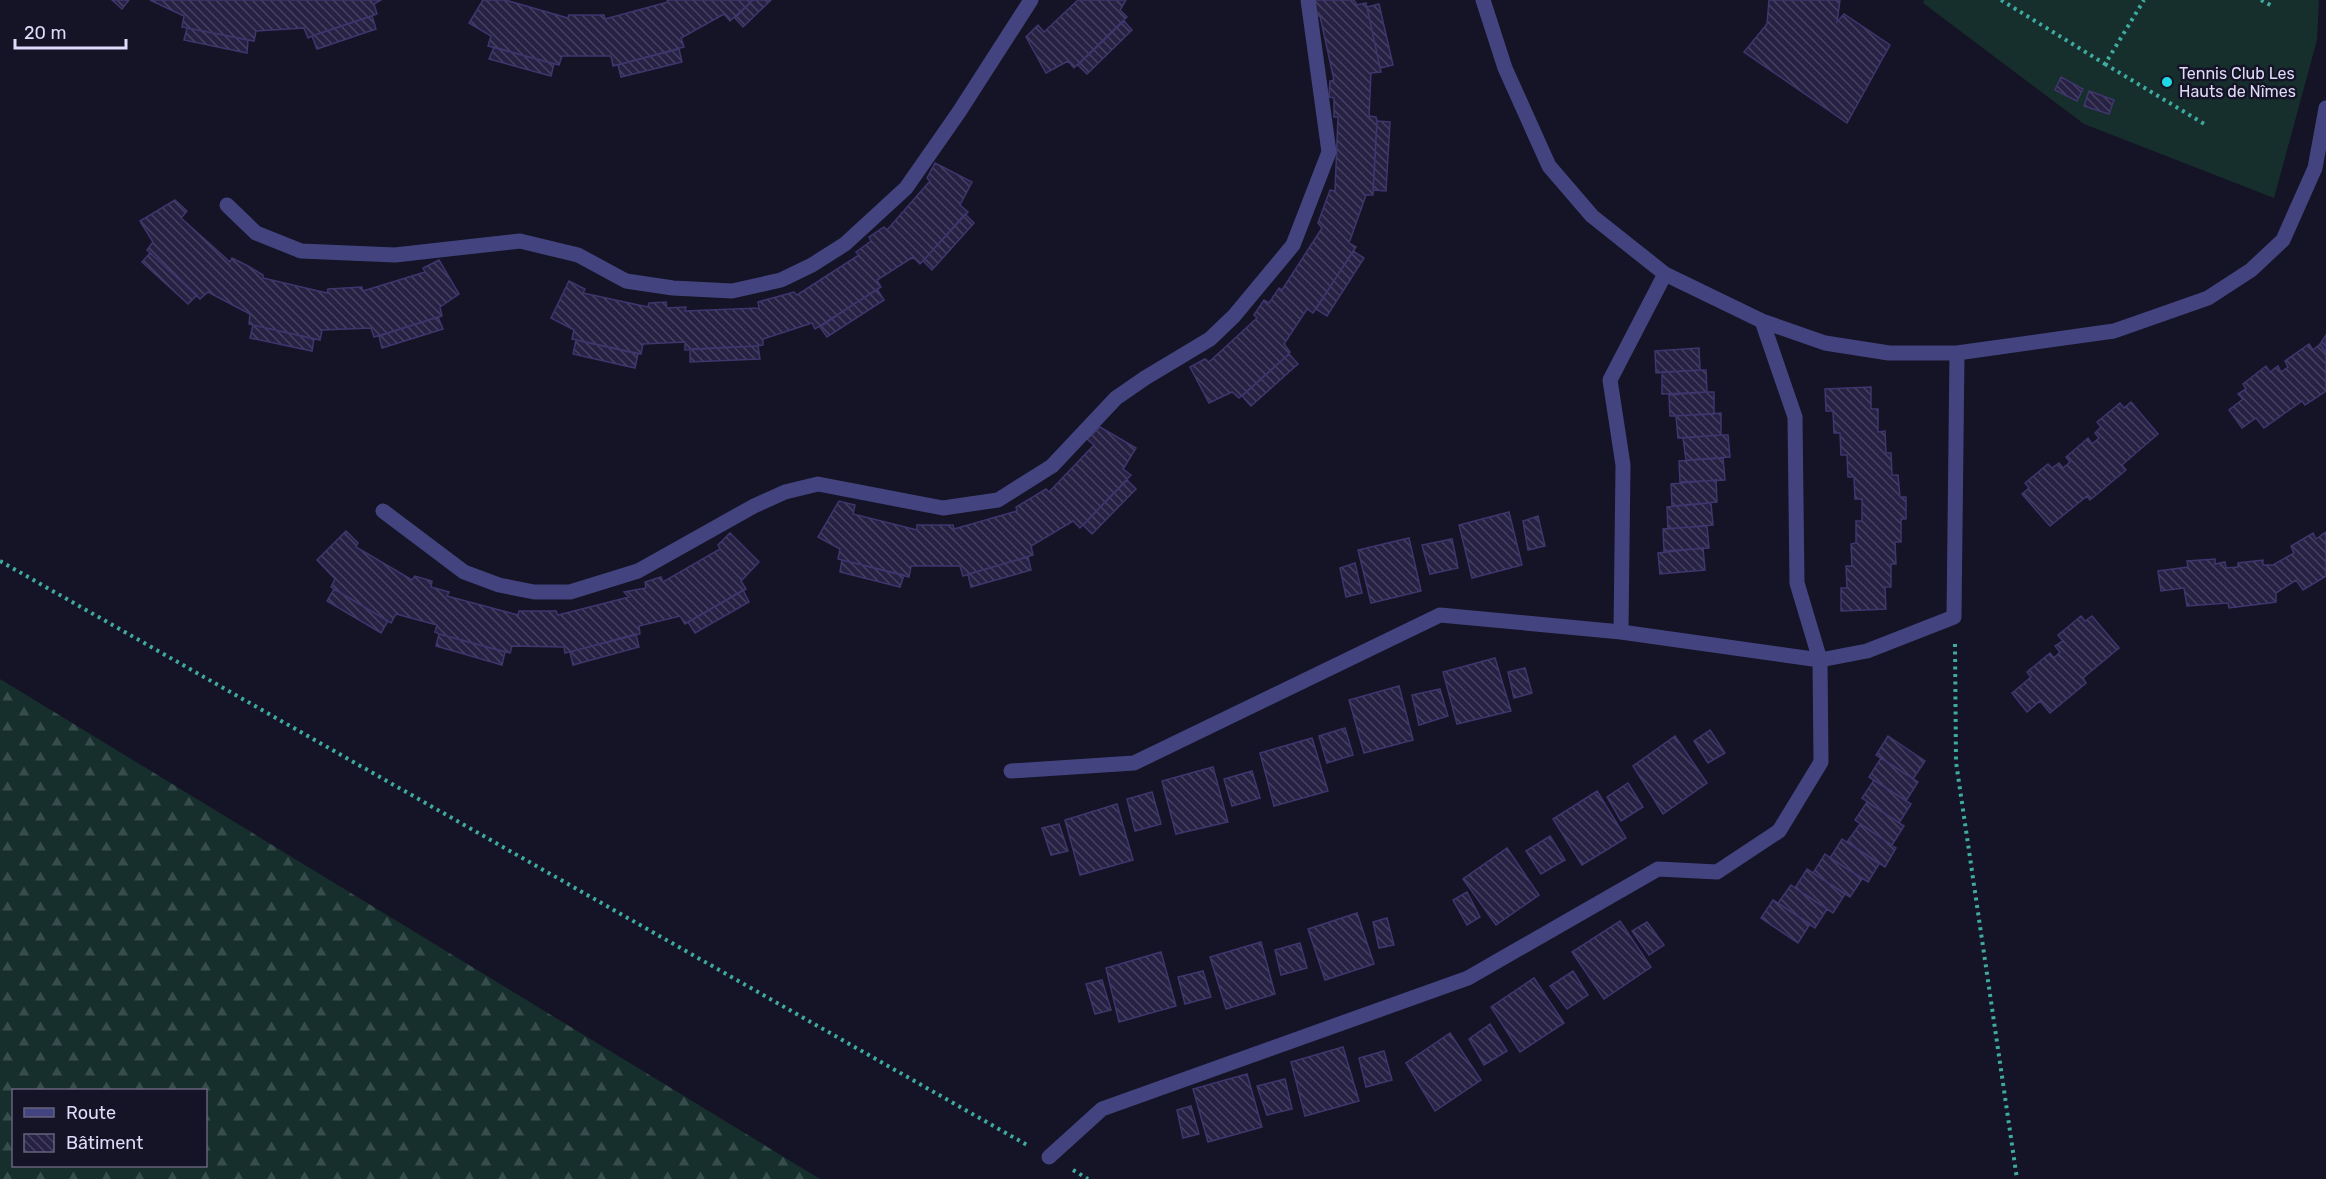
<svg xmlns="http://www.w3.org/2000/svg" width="2326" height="1179" viewBox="0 0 2326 1179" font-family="Rubik,sans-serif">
	<defs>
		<pattern id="forest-firs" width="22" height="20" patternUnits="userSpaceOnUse" patternTransform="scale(1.5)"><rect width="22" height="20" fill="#162f2d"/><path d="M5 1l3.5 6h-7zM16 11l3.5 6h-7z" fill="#374d4c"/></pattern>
		<pattern id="building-back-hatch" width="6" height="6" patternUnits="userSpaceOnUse" patternTransform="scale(1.5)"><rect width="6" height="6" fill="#272144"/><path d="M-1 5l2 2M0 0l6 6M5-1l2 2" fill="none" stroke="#464160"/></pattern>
	</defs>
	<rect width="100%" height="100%" fill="#151326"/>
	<path fill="url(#forest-firs)" fill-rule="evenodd" d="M 0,679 L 820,1179 L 0,1179 ZM 14,1090 L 206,1090 L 206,1166 L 14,1166 Z"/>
	<path fill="#162f2d" d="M 1924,0 L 2319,0 L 2317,40 L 2274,198 L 2084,124 L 1923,3 Z"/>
	<path fill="url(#building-back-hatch)" stroke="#3f366e" stroke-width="1.5" d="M 112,0 L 129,0 L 122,9 Z
		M 150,0 L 381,0 L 374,4 L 377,14 L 312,36 L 308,38 L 304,28 L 256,31 L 254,41 L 182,27 L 184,16 Z
		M 483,0 L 505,0 L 568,18 L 569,15 L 604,15 L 605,19 L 668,2 L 667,0 L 753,0 L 730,21 L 724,14 L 681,38 L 684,47 L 613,66 L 611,56 L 562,56 L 559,65 L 488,46 L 491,36 L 469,23 Z
		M 753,0 L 771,0 L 743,27 L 735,18 Z
		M 1078,0 L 1126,0 L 1120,10 L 1127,17 L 1074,68 L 1068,61 L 1046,73 L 1026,37 L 1038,25 L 1044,32 Z
		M 1310,0 L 1354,0 L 1357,5 L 1366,3 L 1381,72 L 1371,73 L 1369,116 L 1376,117 L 1377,121 L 1373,195 L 1366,195 L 1349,243 L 1356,247 L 1313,313 L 1307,309 L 1284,344 L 1290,352 L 1289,354 L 1239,398 L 1232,392 L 1209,403 L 1190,367 L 1205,359 L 1209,362 L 1257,318 L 1254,315 L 1264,300 L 1269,303 L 1279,288 L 1282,290 L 1322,228 L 1318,223 L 1330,190 L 1335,191 L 1338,117 L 1334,117 L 1334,98 L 1329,97 L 1330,81 L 1334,80 L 1320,16 L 1316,16 Z
		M 1769,0 L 1840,0 L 1837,22 L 1844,14 L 1890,45 L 1847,123 L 1744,52 L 1767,24 Z
		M 1379,4 L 1393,65 L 1380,68 L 1367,7 Z
		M 372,16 L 376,29 L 317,49 L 312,36 Z
		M 1124,21 L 1132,30 L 1087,74 L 1078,65 Z
		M 187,28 L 248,40 L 247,53 L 184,40 Z
		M 494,47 L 554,64 L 551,76 L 489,59 Z
		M 679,49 L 682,62 L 621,77 L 618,65 Z
		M 2061,77 L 2083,89 L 2077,101 L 2055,90 Z
		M 2089,91 L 2114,100 L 2109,114 L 2084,106 Z
		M 1377,121 L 1390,122 L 1386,191 L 1373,190 Z
		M 935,163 L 972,182 L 960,205 L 968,212 L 920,264 L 913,257 L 877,280 L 881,287 L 815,329 L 812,323 L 763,339 L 763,345 L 758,346 L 685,350 L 685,342 L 643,344 L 641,354 L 572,339 L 574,330 L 551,318 L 569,281 L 585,289 L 583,293 L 648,307 L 649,303 L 666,302 L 667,308 L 686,307 L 685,311 L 759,308 L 758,302 L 794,292 L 797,295 L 859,255 L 856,252 L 871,241 L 869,237 L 884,227 L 887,230 L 930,181 L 927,178 Z
		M 175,200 L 187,211 L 181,218 L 230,262 L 232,258 L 248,266 L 263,275 L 263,278 L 327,293 L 328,289 L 362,287 L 363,291 L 425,272 L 423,268 L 439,260 L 459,294 L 440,307 L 442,316 L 374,337 L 371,328 L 322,330 L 320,340 L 253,325 L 249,324 L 250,314 L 208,292 L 200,299 L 147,250 L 153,242 L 140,221 Z
		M 965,214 L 974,223 L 932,270 L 923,261 Z
		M 1353,251 L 1364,258 L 1327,316 L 1316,309 Z
		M 150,253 L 197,295 L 188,304 L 142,262 Z
		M 877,289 L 884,300 L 827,337 L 820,327 Z
		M 438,317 L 443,329 L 382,348 L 379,336 Z
		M 253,325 L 314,339 L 312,351 L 250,338 Z
		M 2326,335 L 2326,353 L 2320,344 Z
		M 576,340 L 638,354 L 635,368 L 573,354 Z
		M 2309,344 L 2313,350 L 2320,344 L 2326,353 L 2326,391 L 2305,405 L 2302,401 L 2264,428 L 2256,418 L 2242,428 L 2229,410 L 2243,399 L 2238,394 L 2246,389 L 2243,384 L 2266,366 L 2270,372 L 2278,366 L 2281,372 L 2288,367 L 2285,361 Z
		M 758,346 L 760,359 L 690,362 L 690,349 Z
		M 1699,348 L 1700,370 L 1656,373 L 1655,351 Z
		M 1289,354 L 1298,364 L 1251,406 L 1242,396 Z
		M 1700,370 L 1706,370 L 1707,392 L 1662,394 L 1662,372 Z
		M 1871,387 L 1871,409 L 1878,409 L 1878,432 L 1885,431 L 1886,453 L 1891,453 L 1892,475 L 1898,475 L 1900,497 L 1906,497 L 1906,519 L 1901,519 L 1901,542 L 1895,542 L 1896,564 L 1891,564 L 1891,587 L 1885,587 L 1886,609 L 1841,611 L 1841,588 L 1847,588 L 1846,566 L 1852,566 L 1851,544 L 1856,543 L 1856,521 L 1862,521 L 1862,499 L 1855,499 L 1854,477 L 1848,477 L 1847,455 L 1841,455 L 1840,433 L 1834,433 L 1833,411 L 1826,411 L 1825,389 Z
		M 1707,392 L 1714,392 L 1714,414 L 1670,416 L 1669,395 Z
		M 2131,402 L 2158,434 L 2122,465 L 2126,470 L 2090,500 L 2087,496 L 2050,526 L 2022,494 L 2029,488 L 2025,483 L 2048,464 L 2052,468 L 2059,463 L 2063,468 L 2070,462 L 2066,457 L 2088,438 L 2092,444 L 2099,438 L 2095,433 L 2101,427 L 2097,422 L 2120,403 L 2124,408 Z
		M 1721,413 L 1721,435 L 1678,438 L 1676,416 Z
		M 1100,427 L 1136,448 L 1123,469 L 1131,475 L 1080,528 L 1073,521 L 1031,546 L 1033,555 L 963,576 L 960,566 L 911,566 L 909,577 L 838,559 L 840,549 L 818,537 L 839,501 L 855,505 L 853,514 L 917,530 L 917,525 L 953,525 L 954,529 L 1017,511 L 1016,507 L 1046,489 L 1049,492 L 1094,445 L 1087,439 Z
		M 1721,435 L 1728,435 L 1730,457 L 1686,460 L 1683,438 Z
		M 1723,458 L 1725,480 L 1680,482 L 1679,461 Z
		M 1127,480 L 1136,489 L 1092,534 L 1083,525 Z
		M 1716,480 L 1717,502 L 1672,506 L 1671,484 Z
		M 1711,503 L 1713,525 L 1668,529 L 1667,507 Z
		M 1509,512 L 1522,565 L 1472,578 L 1459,525 Z
		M 1538,516 L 1545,546 L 1528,550 L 1523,521 Z
		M 1707,526 L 1709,548 L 1664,551 L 1663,529 Z
		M 346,531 L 358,543 L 356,547 L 412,580 L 415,576 L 432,581 L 431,587 L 449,592 L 447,596 L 518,615 L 519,611 L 556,611 L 558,615 L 629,597 L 624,592 L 646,588 L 645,582 L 661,577 L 663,582 L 720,549 L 718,545 L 730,533 L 759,562 L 741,581 L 746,589 L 685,624 L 680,616 L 639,626 L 640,634 L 565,653 L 564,647 L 512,646 L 510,653 L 439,634 L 435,632 L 437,625 L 396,614 L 391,623 L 331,587 L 335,579 L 317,560 Z
		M 2326,532 L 2326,576 L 2303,590 L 2296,580 L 2276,593 L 2276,602 L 2229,608 L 2228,603 L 2187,606 L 2184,588 L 2161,591 L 2158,571 L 2188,567 L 2187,561 L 2215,559 L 2215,564 L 2225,562 L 2226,568 L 2238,567 L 2238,563 L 2263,560 L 2263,565 L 2273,565 L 2294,553 L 2291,546 L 2313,533 L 2316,539 Z
		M 1409,538 L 1421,591 L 1371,603 L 1358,550 Z
		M 1452,539 L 1458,568 L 1430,574 L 1422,545 Z
		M 1703,548 L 1705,570 L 1660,574 L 1658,553 Z
		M 1028,557 L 1031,570 L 971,587 L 968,574 Z
		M 842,560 L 904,575 L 900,587 L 840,572 Z
		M 1355,563 L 1362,593 L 1346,597 L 1340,568 Z
		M 334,589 L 388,621 L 381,633 L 327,601 Z
		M 743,590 L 749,602 L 695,633 L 688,622 Z
		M 2081,616 L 2085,621 L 2092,616 L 2119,648 L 2083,678 L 2086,683 L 2050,713 L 2040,701 L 2027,712 L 2012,693 L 2031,677 L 2027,672 L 2050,653 L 2054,658 L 2060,652 L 2055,646 L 2063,641 L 2058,635 Z
		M 439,634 L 505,652 L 502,665 L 436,646 Z
		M 636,634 L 639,647 L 573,665 L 570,652 Z
		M 1495,658 L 1511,711 L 1457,724 L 1443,672 Z
		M 1525,668 L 1532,693 L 1514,698 L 1508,672 Z
		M 1399,686 L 1413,740 L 1364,753 L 1349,700 Z
		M 1440,689 L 1448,716 L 1419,725 L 1412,695 Z
		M 1345,728 L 1353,755 L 1327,763 L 1319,736 Z
		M 1710,730 L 1725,753 L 1708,763 L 1694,741 Z
		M 1675,736 L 1707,783 L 1663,814 L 1633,766 Z
		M 1888,736 L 1925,761 L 1913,779 L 1876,755 Z
		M 1312,738 L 1328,791 L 1274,806 L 1260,753 Z
		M 1881,758 L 1918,782 L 1906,801 L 1869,777 Z
		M 1213,767 L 1228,822 L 1176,834 L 1162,781 Z
		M 1252,771 L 1260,798 L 1232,806 L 1224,779 Z
		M 1874,780 L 1911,804 L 1899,823 L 1862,798 Z
		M 1628,783 L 1643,807 L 1621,821 L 1607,797 Z
		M 1597,791 L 1626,838 L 1582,865 L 1553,819 Z
		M 1152,792 L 1161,824 L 1135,831 L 1127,799 Z
		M 1867,802 L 1904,826 L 1892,845 L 1855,820 Z
		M 1117,804 L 1133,860 L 1080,875 L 1065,820 Z
		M 1059,824 L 1068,851 L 1051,855 L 1042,828 Z
		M 1860,824 L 1896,848 L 1885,867 L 1847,842 Z
		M 1550,836 L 1565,860 L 1541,874 L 1526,851 Z
		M 1842,839 L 1879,864 L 1868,882 L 1830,858 Z
		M 1507,848 L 1539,895 L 1496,925 L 1463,879 Z
		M 1825,854 L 1862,879 L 1850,897 L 1813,873 Z
		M 1807,869 L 1845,894 L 1833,913 L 1795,888 Z
		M 1791,885 L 1827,909 L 1815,928 L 1778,903 Z
		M 1467,892 L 1480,917 L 1467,925 L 1453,900 Z
		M 1773,900 L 1810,924 L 1798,943 L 1761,918 Z
		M 1357,913 L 1374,964 L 1325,980 L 1308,929 Z
		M 1387,918 L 1394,945 L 1379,948 L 1373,922 Z
		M 1620,921 L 1651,967 L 1604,999 L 1572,952 Z
		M 1647,922 L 1664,945 L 1649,955 L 1632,931 Z
		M 1261,942 L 1275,994 L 1226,1009 L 1210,957 Z
		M 1300,943 L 1307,968 L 1281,975 L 1275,950 Z
		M 1161,952 L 1176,1006 L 1119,1022 L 1106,968 Z
		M 1203,971 L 1211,997 L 1185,1004 L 1178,977 Z
		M 1573,971 L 1588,995 L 1567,1009 L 1550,986 Z
		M 1534,978 L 1564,1023 L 1520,1052 L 1491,1007 Z
		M 1102,980 L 1111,1010 L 1095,1014 L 1086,984 Z
		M 1490,1024 L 1507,1051 L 1484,1065 L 1469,1039 Z
		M 1450,1033 L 1481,1080 L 1435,1111 L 1406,1063 Z
		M 1343,1047 L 1359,1101 L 1305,1116 L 1291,1062 Z
		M 1384,1051 L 1392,1080 L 1366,1087 L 1359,1058 Z
		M 1247,1074 L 1262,1127 L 1208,1142 L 1193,1089 Z
		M 1285,1079 L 1292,1109 L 1267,1115 L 1257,1086 Z
		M 1191,1106 L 1199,1134 L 1183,1138 L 1177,1110 Z"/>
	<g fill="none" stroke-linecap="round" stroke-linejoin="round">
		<path stroke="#3faba0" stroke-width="4" stroke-dasharray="3 4.5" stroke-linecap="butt" d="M 2001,0 L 2105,64 L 2144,0
			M 2261,0 L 2274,7
			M 2105,64 L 2206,125
			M 0,561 L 1027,1145
			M 1955,644 L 1956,762 L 2017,1179
			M 1073,1170 L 1088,1179"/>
		<path stroke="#43447f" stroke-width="15" d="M 1483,0 L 1505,68 L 1549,166 L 1592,216 L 1665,274 L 1762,321 L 1825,343 L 1889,353 L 1957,353 L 2114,331 L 2208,298 L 2251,270 L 2283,240 L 2315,168 L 2326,108
			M 227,205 L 256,233 L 301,251 L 395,255 L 520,241 L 578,255 L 626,281 L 673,288 L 732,291 L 781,280 L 812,265 L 845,244 L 906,188 L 959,112 L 1031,0
			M 383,511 L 464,572 L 499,585 L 534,592 L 570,592 L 638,571 L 754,506 L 785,492 L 818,484 L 943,508 L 998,500 L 1052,466 L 1116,398 L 1145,378 L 1210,339 L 1234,316 L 1293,245 L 1329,152 L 1308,0
			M 1621,632 L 1623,465 L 1610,380 L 1665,274
			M 1011,771 L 1134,763 L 1440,615 L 1621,632 L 1820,660 L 1797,583 L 1795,417 L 1762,321
			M 1049,1157 L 1102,1109 L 1468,978 L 1658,869 L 1717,872 L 1779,831 L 1821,762 L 1820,660 L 1867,651 L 1954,617 L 1957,353"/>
	</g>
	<circle fill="#1fd8e3" stroke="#151326" stroke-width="2" cx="2167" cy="82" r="6"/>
	<g text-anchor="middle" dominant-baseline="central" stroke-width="5" stroke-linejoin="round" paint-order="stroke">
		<g font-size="16" fill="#dedcfb" stroke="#151326" text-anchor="start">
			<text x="2179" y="73">Tennis Club Les<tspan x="2179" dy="18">Hauts de Nîmes</tspan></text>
		</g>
	</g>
	<rect x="12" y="1089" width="195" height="78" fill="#151326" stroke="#65637b" stroke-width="1.5"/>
	<rect x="24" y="1108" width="30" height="9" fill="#43447f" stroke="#65637b" stroke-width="1.5"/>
	<text x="66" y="1119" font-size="18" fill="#dedcfb">Route</text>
	<rect x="24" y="1134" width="30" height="18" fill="url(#building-back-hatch)" stroke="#65637b" stroke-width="1.5"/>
	<text x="66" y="1149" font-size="18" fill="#dedcfb">Bâtiment</text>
	<path d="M15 39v9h111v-9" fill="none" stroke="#dedcfb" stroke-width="3"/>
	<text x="24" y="39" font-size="18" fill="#dedcfb" stroke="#151326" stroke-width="4.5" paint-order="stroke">20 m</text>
</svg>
